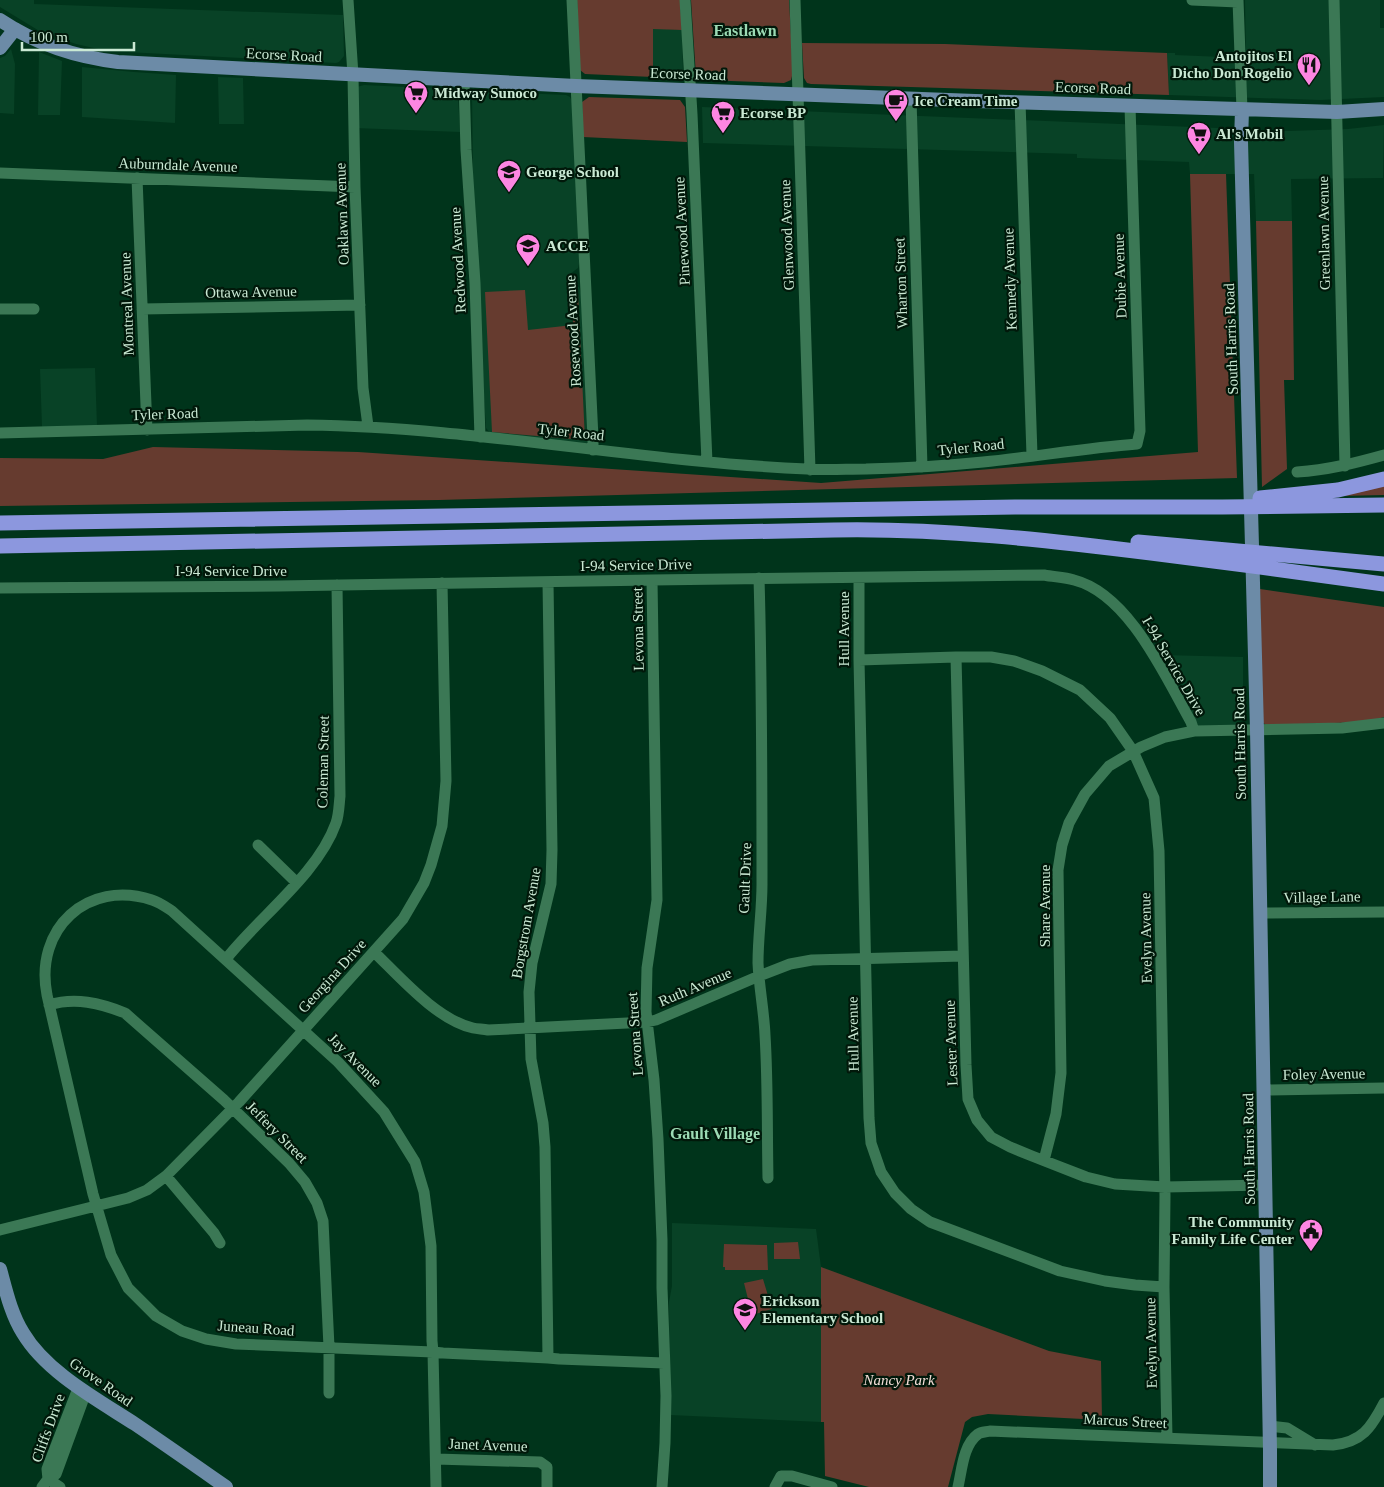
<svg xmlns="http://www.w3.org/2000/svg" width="1384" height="1487" viewBox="0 0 1384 1487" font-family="Georgia,serif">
	<rect width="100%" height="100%" fill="#00341b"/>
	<path fill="#084226" d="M 0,0 L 34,0 L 34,4 L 343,15 L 344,56 L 339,62 L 336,63 L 107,51 L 76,44 L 41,32 L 0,7 Z
		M 1245,0 L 1380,0 L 1380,28 L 1384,28 L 1384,97 L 1320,100 L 1169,95 L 1167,53 L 1175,53 L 1175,55 L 1246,58 Z
		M 653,28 L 682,30 L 683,72 L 682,75 L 679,77 L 653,77 Z
		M 11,49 L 15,64 L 14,114 L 0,113 L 0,58 L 5,56 Z
		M 39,52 L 62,61 L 60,115 L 38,115 Z
		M 82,67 L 134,72 L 176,75 L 175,123 L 82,117 Z
		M 218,77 L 243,78 L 244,124 L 219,124 Z
		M 364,85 L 447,89 L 454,91 L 458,97 L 460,132 L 355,128 L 357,87 Z
		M 476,91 L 566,95 L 570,97 L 572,101 L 580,260 L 578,268 L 570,274 L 570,282 L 579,287 L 581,293 L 589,440 L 587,443 L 581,444 L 491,434 L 486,428 L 481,351 L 473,183 L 472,92 Z
		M 702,107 L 1289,131 L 1348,129 L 1384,125 L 1383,178 L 1291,179 L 1292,221 L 1256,221 L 1254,174 L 1190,174 L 1189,162 L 1077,158 L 1077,154 L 703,143 Z
		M 95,368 L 97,426 L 42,427 L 40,369 Z
		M 1162,655 L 1243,657 L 1243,721 L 1237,722 L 1237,725 L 1198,726 Z
		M 672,1223 L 816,1229 L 821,1267 L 821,1422 L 670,1415 L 669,1302 L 672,1286 Z"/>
	<path fill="#663b2f" d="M 577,0 L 680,0 L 682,30 L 653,29 L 653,77 L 585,74 L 580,70 Z
		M 691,0 L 789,0 L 793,72 L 791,80 L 784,83 L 704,80 L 696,76 Z
		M 802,43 L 945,44 L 1167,53 L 1169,95 L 811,84 L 807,83 L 804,78 Z
		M 589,97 L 680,100 L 685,107 L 687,142 L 583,137 L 582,102 Z
		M 1190,174 L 1226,174 L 1237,478 L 439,500 L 0,506 L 0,458 L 103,459 L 153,447 L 358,452 L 821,483 L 1198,452 Z
		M 1256,221 L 1292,221 L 1294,380 L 1284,380 L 1287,469 L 1262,487 Z
		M 572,288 L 578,293 L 585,440 L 492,432 L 485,292 L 525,290 L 528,330 L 573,325 Z
		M 1384,484 L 1384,495 L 1339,496 Z
		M 1260,589 L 1384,607 L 1384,717 L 1367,722 L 1266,725 L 1262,722 Z
		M 798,1242 L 800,1259 L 774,1259 L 774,1243 Z
		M 724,1244 L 767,1245 L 768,1270 L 725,1270 L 725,1267 L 723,1267 Z
		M 821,1267 L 1022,1341 L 1049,1351 L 1101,1361 L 1102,1420 L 988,1414 L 972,1417 L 965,1422 L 948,1487 L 869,1487 L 825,1476 L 824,1422 L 821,1422 Z
		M 763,1279 L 772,1309 L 752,1315 L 744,1283 Z"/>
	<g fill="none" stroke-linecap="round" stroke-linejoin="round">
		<path stroke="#3b7855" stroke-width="11" d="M 348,0 L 353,75 L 355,187 L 363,388 L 368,426
			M 572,0 L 593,438 L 593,450
			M 685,0 L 692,114 L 707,462
			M 795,0 L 810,470
			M 1192,0 L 1238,2
			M 1238,0 L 1242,110
			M 1334,0 L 1345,466
			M 464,81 L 466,150 L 475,283 L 480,437
			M 911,99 L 922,467
			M 1020,102 L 1032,455
			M 0,173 L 355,187
			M 137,178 L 147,430
			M 0,309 L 34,309
			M 142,309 L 360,305
			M 0,433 L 307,425 C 475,427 640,462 807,469 C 827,470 846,469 866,469 C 905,468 944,466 983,462 C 1034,457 1085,448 1137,444 L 1140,431 L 1130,106
			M 1297,472 C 1328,470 1355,463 1384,455
			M 759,578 C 762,680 762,782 762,884 C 762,911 758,936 758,963 C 759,987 764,1011 765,1035 C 768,1083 767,1130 768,1178
			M 859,578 L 859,660 L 869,1118 L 871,1143 L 881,1172 L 895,1193 L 911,1209 L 930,1222 L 1060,1271 L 1105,1281 L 1135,1285 L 1164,1287
			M 652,580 L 657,900 L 647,968 L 646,1012 L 654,1080 L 658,1139 L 662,1240 L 662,1288 L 666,1396 L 665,1443 L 662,1487
			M 548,582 L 552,850 L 551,884 L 532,963 L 529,992 L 531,1059 L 543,1123 L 545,1147 L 548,1358
			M 0,588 L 279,586 L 652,580 L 1044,575 C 1054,577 1064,577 1074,580 C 1129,594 1165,676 1191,722 L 1194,731
			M 956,657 L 966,1065 L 968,1099 L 977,1120 L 991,1137 L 1010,1147 L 1032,1156 L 1086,1177 L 1115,1184 L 1165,1187 L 1266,1185
			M 859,660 L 956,657 L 991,657 L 1014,661 L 1042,671 L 1080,690 L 1110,718 L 1133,751 L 1154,798 L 1159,851 L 1165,1196 L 1164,1287 L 1167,1438
			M 258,845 L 296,882
			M 1260,913 L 1384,912
			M 374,952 C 400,977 437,1020 473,1028 C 478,1029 483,1029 488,1030 L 647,1022 L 656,1020 L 759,976 L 790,964 L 812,960 L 963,956
			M 226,959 C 259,917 318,874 336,823 C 339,815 339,805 340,796 L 337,585
			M 49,1005 C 75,997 100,1003 125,1013 L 224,1100 L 289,1163 L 305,1182 L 317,1203 L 323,1221 L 329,1347 L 329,1393
			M 1264,1090 L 1384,1088
			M 1044,1160 L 1056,1114 L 1061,1073 L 1058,870 L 1062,845 L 1069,823 L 1085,794 L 1109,766 L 1141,747 L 1165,737 L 1194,731 L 1342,728 L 1384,723
			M 166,1176 L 214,1233 L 220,1243
			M 0,1230 L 128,1198 L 147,1190 L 166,1176 L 239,1102 L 403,919 L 424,883 L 431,865 L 442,826 L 446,781 L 442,583
			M 1269,1426 L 1287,1428 L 1315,1445
			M 436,1459 L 540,1462 L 547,1467 L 547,1487
			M 48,1479 L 47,1469 L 77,1391
			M 48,1479 L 60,1487
			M 42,1487 L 48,1479 L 56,1474 L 86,1392
			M 436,1487 L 433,1352 L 432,1341 L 431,1246 L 424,1192 L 415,1162 L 384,1112 L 338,1062 L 172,911 C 166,907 159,902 152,900 C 87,879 34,929 47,995 L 93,1194 L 111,1255 L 128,1288 L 156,1316 L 182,1331 L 206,1339 L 236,1344 L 433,1352 L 443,1353 L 548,1358 L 559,1359 L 664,1363
			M 775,1487 L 781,1476 L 792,1476 L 832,1487
			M 958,1487 C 962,1470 963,1445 978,1434 C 981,1432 986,1432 990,1431 L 1333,1445 C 1362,1442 1371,1428 1384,1403"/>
		<path stroke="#6c8ba7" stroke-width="14" d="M 0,20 C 36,44 75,57 118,62 L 576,86 L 975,101 L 1337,112 L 1384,109
			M 0,48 L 15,29
			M 1242,110 L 1241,142 L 1257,730 L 1270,1450 L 1270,1487
			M 0,1269 C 6,1291 11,1314 23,1333 C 46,1372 98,1400 135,1424 C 166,1445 196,1466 226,1487"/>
		<path stroke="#8c97de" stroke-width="15" d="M 1260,498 L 1338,490 L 1384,479
			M 0,523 L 1015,507 L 1222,507 L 1384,505
			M 1138,542 L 1384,564
			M 0,546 L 834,530 C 941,528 1046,540 1151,553 C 1229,563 1306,573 1384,584"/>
	</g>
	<defs>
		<symbol id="restaurant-pin" viewBox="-11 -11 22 30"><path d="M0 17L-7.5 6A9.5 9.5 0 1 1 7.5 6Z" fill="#fd86e2" stroke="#01180a"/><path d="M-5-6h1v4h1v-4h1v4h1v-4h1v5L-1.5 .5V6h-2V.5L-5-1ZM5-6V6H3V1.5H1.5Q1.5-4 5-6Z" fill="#111"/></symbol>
		<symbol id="supermarket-pin" viewBox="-11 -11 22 30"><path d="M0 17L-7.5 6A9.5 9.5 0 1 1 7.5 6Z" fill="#fd86e2" stroke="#01180a"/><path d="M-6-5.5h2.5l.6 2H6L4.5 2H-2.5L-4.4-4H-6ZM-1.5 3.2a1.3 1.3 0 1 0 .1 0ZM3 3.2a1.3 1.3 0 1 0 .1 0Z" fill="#111"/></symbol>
		<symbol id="cafe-pin" viewBox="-11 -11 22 30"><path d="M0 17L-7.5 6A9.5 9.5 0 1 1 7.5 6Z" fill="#fd86e2" stroke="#01180a"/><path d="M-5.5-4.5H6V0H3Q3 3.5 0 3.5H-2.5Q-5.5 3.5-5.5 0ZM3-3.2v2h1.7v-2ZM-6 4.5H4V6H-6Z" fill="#111"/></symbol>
		<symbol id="school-pin" viewBox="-11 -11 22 30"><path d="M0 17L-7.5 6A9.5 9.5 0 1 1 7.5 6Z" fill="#fd86e2" stroke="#01180a"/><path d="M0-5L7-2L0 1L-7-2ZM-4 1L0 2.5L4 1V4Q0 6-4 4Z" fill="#111"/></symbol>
		<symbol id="civic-pin" viewBox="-11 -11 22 30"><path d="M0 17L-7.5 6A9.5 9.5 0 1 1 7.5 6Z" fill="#fd86e2" stroke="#01180a"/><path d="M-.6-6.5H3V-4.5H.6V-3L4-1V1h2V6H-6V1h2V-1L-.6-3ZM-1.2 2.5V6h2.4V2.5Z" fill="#111"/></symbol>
	</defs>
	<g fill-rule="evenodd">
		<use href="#restaurant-pin" x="1295" y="51" width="28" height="38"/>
		<use href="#supermarket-pin" x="402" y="79" width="28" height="38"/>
		<use href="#cafe-pin" x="882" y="87" width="28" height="38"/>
		<use href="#supermarket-pin" x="709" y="99" width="28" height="38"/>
		<use href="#supermarket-pin" x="1185" y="120" width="28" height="38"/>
		<use href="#school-pin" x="495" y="158" width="28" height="38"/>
		<use href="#school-pin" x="514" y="232" width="28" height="38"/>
		<use href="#civic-pin" x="1297" y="1217" width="28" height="38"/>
		<use href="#school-pin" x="731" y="1296" width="28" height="38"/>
	</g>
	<g text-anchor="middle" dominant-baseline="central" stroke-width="4.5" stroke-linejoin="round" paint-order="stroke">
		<g font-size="15" fill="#cae9d4" stroke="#01180a">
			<text transform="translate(284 55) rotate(3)">Ecorse Road</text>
			<text transform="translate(688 74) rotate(2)">Ecorse Road</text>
			<text transform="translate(1093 88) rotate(2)">Ecorse Road</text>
			<text transform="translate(178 165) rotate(2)">Auburndale Avenue</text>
			<text transform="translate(342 214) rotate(-92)">Oaklawn Avenue</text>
			<text transform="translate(682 231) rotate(-93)">Pinewood Avenue</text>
			<text transform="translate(1324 233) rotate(-91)">Greenlawn Avenue</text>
			<text transform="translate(787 235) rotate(-92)">Glenwood Avenue</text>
			<text transform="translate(458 260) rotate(-93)">Redwood Avenue</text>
			<text transform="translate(1120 276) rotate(-92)">Dubie Avenue</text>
			<text transform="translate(1010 279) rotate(-92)">Kennedy Avenue</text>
			<text transform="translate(901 283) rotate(-92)">Wharton Street</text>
			<text transform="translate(251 292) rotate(-1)">Ottawa Avenue</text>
			<text transform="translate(127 304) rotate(-92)">Montreal Avenue</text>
			<text transform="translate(573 331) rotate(-93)">Rosewood Avenue</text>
			<text transform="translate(1231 339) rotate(-92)">South Harris Road</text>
			<text transform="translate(165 414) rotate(-2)">Tyler Road</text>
			<text transform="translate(571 432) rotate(6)">Tyler Road</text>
			<text transform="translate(971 447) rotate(-6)">Tyler Road</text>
			<text transform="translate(636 565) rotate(-1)">I-94 Service Drive</text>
			<text x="231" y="571">I-94 Service Drive</text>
			<text transform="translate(638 629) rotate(-91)">Levona Street</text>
			<text transform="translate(844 629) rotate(-90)">Hull Avenue</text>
			<text transform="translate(1174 666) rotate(60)">I-94 Service Drive</text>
			<text transform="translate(1240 744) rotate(-91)">South Harris Road</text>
			<text transform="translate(323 762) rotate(-89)">Coleman Street</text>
			<text transform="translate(745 878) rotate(-88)">Gault Drive</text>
			<text transform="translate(1322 897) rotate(-1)">Village Lane</text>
			<text transform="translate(1045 906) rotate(-90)">Share Avenue</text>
			<text transform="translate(526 923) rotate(-80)">Borgstrom Avenue</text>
			<text transform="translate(1146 938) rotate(-91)">Evelyn Avenue</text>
			<text transform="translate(332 976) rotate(-48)">Georgina Drive</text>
			<text transform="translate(695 987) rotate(-23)">Ruth Avenue</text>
			<text transform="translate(635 1034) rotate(-94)">Levona Street</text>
			<text transform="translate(853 1034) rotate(-91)">Hull Avenue</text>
			<text transform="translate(951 1043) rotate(-92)">Lester Avenue</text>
			<text transform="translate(355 1060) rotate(45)">Jay Avenue</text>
			<text transform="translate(1324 1074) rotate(-1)">Foley Avenue</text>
			<text transform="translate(277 1132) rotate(45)">Jeffery Street</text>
			<text transform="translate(1249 1149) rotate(-91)">South Harris Road</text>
			<text transform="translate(256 1328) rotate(4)">Juneau Road</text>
			<text transform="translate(1151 1343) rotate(-91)">Evelyn Avenue</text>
			<text transform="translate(101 1382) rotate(35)">Grove Road</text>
			<text transform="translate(1125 1421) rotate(3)">Marcus Street</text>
			<text transform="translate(48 1428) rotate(-70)">Cliffs Drive</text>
			<text transform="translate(488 1445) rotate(2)">Janet Avenue</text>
		</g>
		<g font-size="15" font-weight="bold" fill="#cae9d4" stroke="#01180a" text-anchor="start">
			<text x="1292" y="56" text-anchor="end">Antojitos El<tspan x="1292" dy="17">Dicho Don Rogelio</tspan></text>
			<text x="434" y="93">Midway Sunoco</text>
			<text x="914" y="101">Ice Cream Time</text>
			<text x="740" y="113">Ecorse BP</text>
			<text x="1216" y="134">Al's Mobil</text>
			<text x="526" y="172">George School</text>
			<text x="546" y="246">ACCE</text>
			<text x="1294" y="1222" text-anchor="end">The Community<tspan x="1294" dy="17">Family Life Center</tspan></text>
			<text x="762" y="1301">Erickson<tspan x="762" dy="17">Elementary School</tspan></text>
		</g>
		<g font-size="15" font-style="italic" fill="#f3ddd7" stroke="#01180a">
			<text x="899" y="1380">Nancy Park</text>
		</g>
		<g font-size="16" font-weight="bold" fill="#9cdbb4" stroke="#01180a">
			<text x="745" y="30">Eastlawn</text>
			<text x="715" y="1133">Gault Village</text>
		</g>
	</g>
	<path d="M22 42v8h112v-8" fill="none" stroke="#cae9d4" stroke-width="2.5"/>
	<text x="30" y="42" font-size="15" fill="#cae9d4" stroke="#01180a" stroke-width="4" paint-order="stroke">100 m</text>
</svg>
